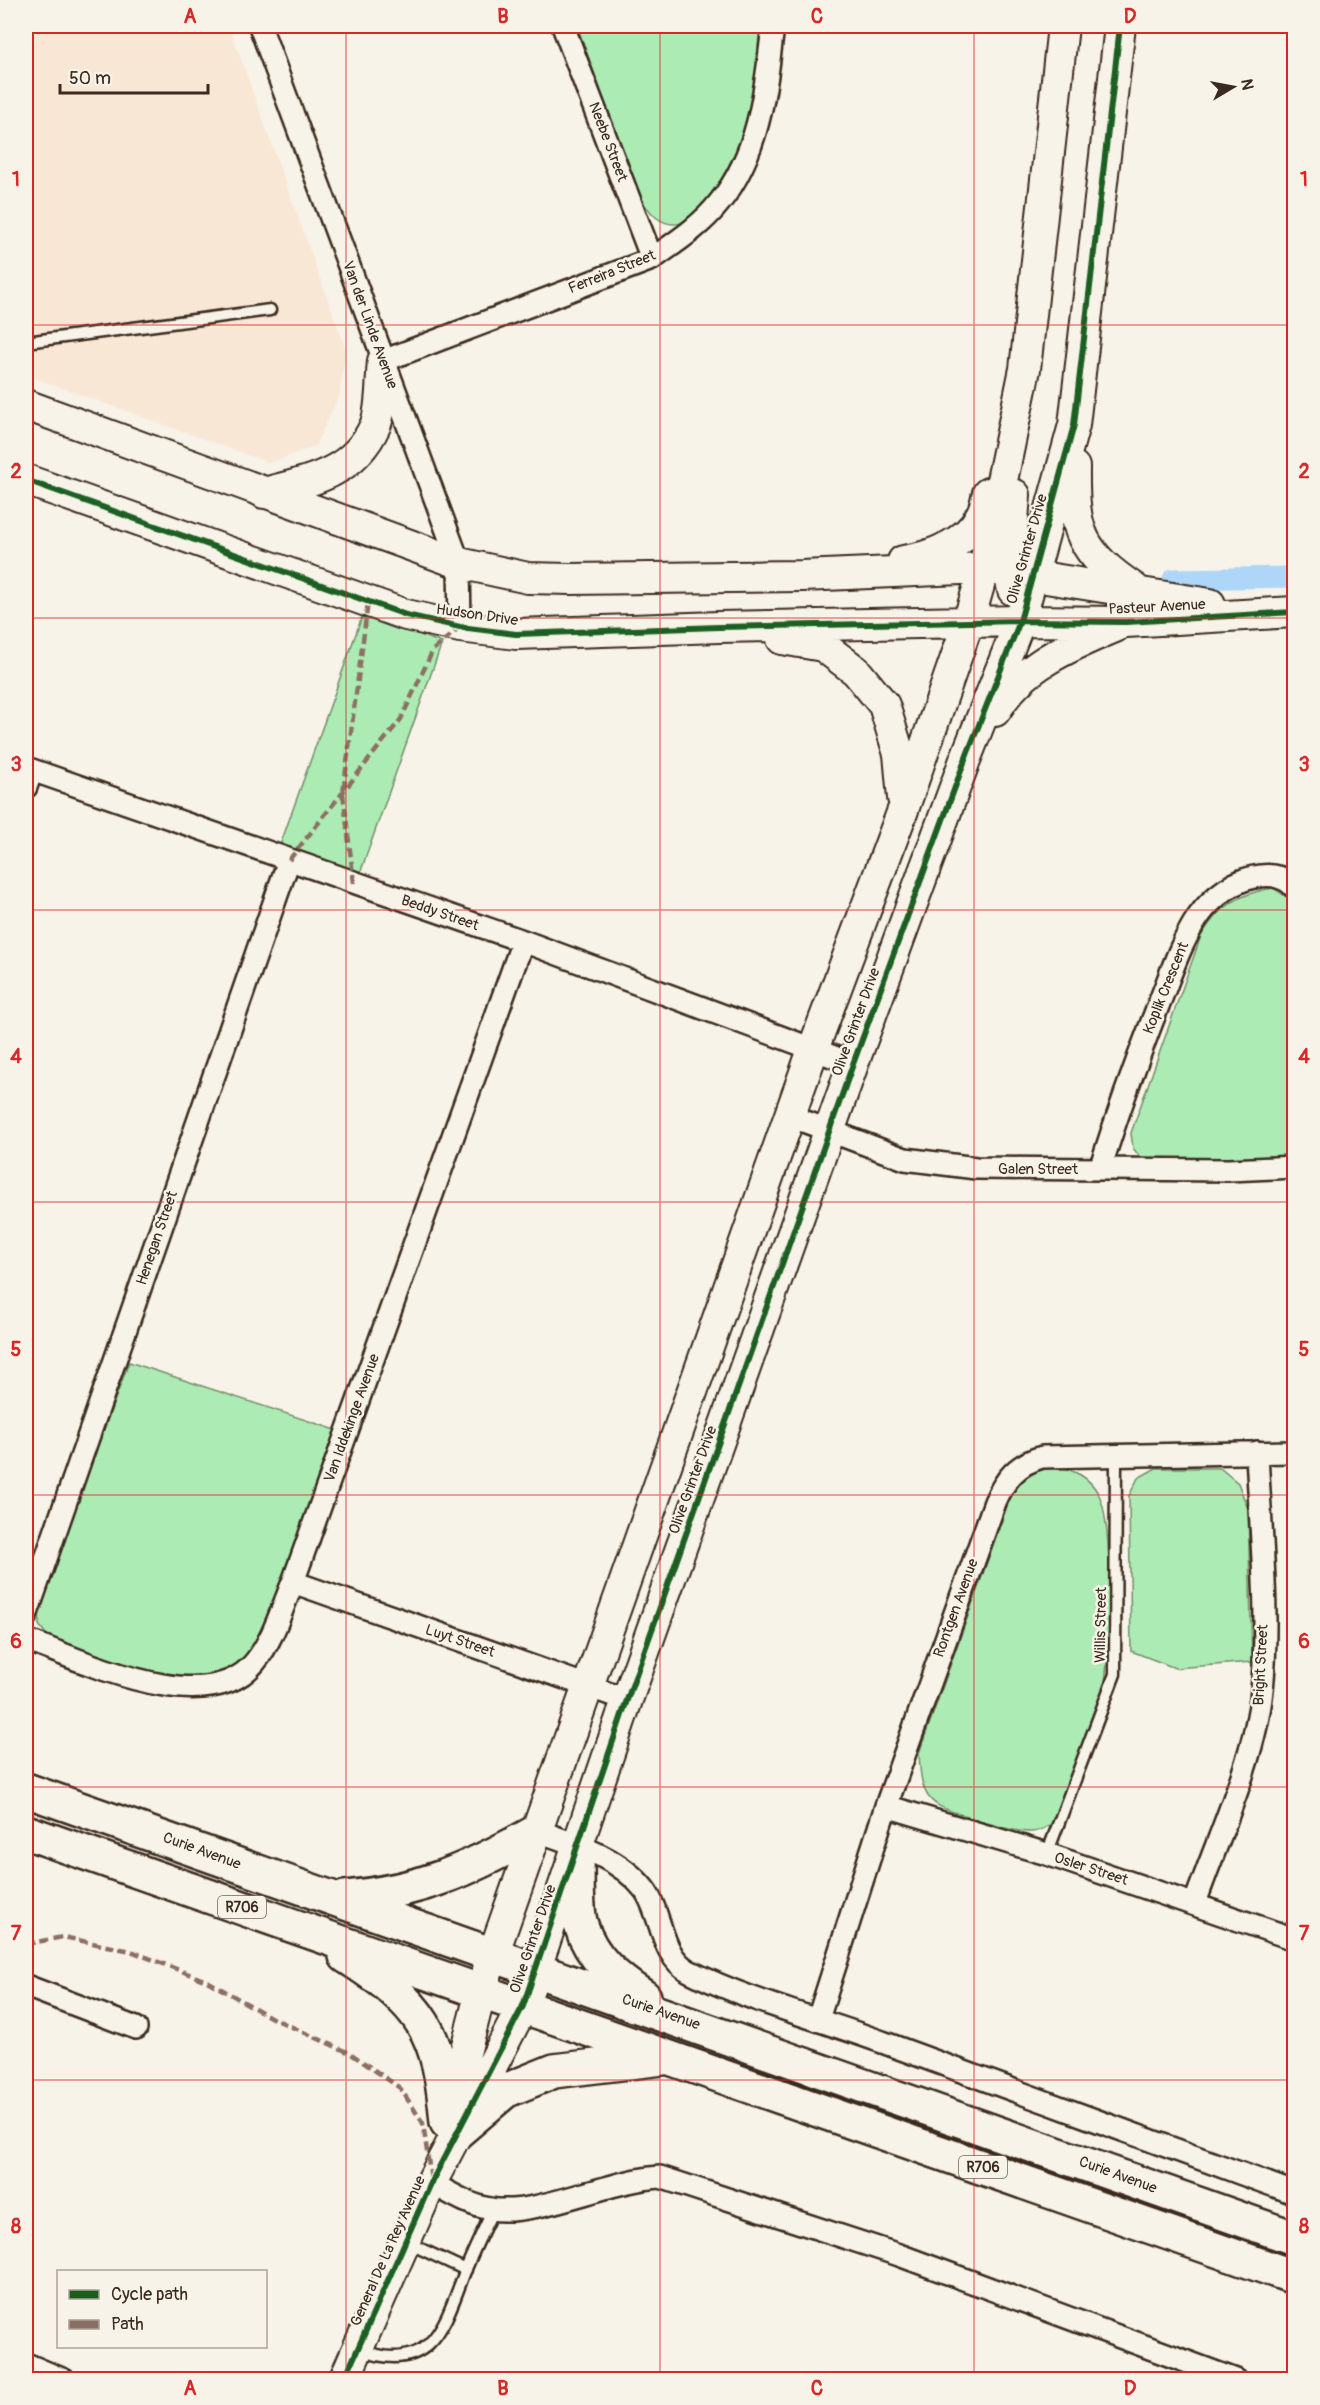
<svg xmlns="http://www.w3.org/2000/svg" width="1320" height="2405" viewBox="0 0 1320 2405" font-family="Pangolin,sans-serif">
	<rect width="100%" height="100%" fill="#f7f3e8"/>
	<filter id="ink" filterUnits="userSpaceOnUse"><feTurbulence type="fractalNoise" baseFrequency=".0167" numOctaves="2"/><feDisplacementMap in="SourceGraphic" scale="12" xChannelSelector="R" yChannelSelector="G"/><feConvolveMatrix kernelMatrix="1 2 1 2 8 2 1 2 1" color-interpolation-filters="sRGB"/></filter>
	<g filter="url(#ink)">
		<path fill="#f8e7d5" d="M 26,26 L 229,26 L 346,350 L 339,396 L 315,446 L 270,463 L 26,375 Z"/>
		<path fill="#acecb4" stroke="#748b69" stroke-width="1.5" d="M 577,26 L 760,26 C 757,54 757,85 751,112 C 744,141 707,226 673,224 C 657,223 650,211 641,200 Z
			M 363,614 L 442,643 L 358,879 L 278,851 Z
			M 1273,888 L 1294,902 L 1294,1164 L 1142,1160 L 1133,1148 L 1131,1133 L 1201,936 C 1218,907 1240,893 1273,888 Z
			M 129,1362 L 336,1430 L 265,1633 C 254,1649 245,1662 227,1673 C 184,1698 93,1653 49,1638 L 39,1625 L 40,1601 Z
			M 1057,1466 C 1075,1471 1088,1476 1098,1493 C 1114,1522 1111,1657 1103,1693 C 1095,1732 1077,1772 1064,1811 C 1055,1821 1045,1832 1030,1832 C 1016,1833 948,1812 936,1804 C 920,1794 920,1769 919,1753 L 1009,1501 C 1022,1476 1030,1472 1057,1466 Z
			M 1156,1468 L 1220,1468 L 1238,1483 L 1248,1509 L 1252,1662 L 1175,1668 L 1131,1651 L 1129,1496 L 1138,1478 Z"/>
		<g fill="none" stroke-linecap="round" stroke-linejoin="round">
			<path stroke="#add6f8" stroke-width="21" d="M 1173,579 L 1294,577"/>
			<defs>
				<path id="lane" d="M 26,342 L 270,310
					M 1047,1854 L 1115,1674 L 1116,1456
					M 406,2242 L 466,2270
					M 360,2350 C 434,2377 445,2322 466,2269 C 474,2249 484,2229 493,2210"/>
				<path id="street" d="M 260,26 L 459,563 L 460,627
					M 563,26 L 652,259
					M 383,361 L 652,259 C 676,242 701,226 719,203 C 760,153 766,87 773,26
					M 26,768 L 523,941 L 853,1064
					M 26,787 L 32,770
					M 790,1116 L 905,1159 L 976,1168 L 1229,1170 L 1294,1167
					M 1100,1169 C 1118,1112 1138,1057 1160,1001 C 1171,973 1181,942 1198,917 C 1212,897 1236,878 1261,876 C 1273,874 1287,878 1294,887
					M 293,1582 L 627,1700
					M 26,1616 L 289,860
					M 26,1640 C 82,1660 207,1722 255,1662 C 273,1640 282,1608 293,1582 L 523,941
					M 886,1806 L 1047,1854 L 1294,1939
					M 538,1831 C 574,1844 619,1857 644,1889 C 662,1912 660,1956 689,1971 C 751,2002 820,2019 885,2043 C 1021,2093 1158,2143 1294,2193
					M 1195,1903 C 1218,1837 1255,1759 1262,1690 C 1270,1614 1260,1528 1257,1452
					M 26,1986 L 136,2028
					M 818,2019 L 886,1806 L 995,1502 C 1005,1479 1017,1464 1042,1457 L 1294,1452
					M 431,2183 C 450,2193 470,2206 491,2209 C 535,2217 609,2180 660,2177 L 899,2255 L 1236,2380
					M 26,2364 L 64,2380"/>
				<path id="secondary" d="M 26,405 L 459,563 L 528,578 L 570,579 L 802,576 L 984,568 L 1210,604
					M 1074,467 C 1073,531 1080,552 1135,589
					M 26,480 L 406,615 L 460,627 L 516,634 L 719,627 L 1020,621 L 1126,622 L 1294,612
					M 264,493 C 310,481 353,474 375,426 C 382,411 381,378 383,361
					M 903,561 C 931,557 968,543 981,515 C 985,509 986,500 988,493
					M 1013,590 L 1009,572 L 1015,495
					M 782,639 L 823,646 L 856,671 L 884,705 L 899,754 L 903,798
					M 995,711 C 1022,666 1067,647 1115,627
					M 448,2119 L 481,1991 L 500,1935 L 814,1047 L 903,810 L 968,623 L 984,568 L 1025,369 L 1063,26
					M 344,2380 L 431,2183 L 523,2006 L 627,1700 L 853,1064 L 965,760 L 1020,621 L 1074,425 L 1120,26"/>
				<path id="primary" d="M 26,1790 L 1294,2238
					M 26,1832 L 1294,2277
					M 577,1845 C 578,1865 575,1907 581,1925 C 591,1958 616,1979 644,1997
					M 345,1898 C 423,1891 470,1869 538,1831
					M 346,1956 C 424,2006 439,2031 447,2122
					M 457,2132 L 505,2091 L 554,2071 L 663,2058"/>
			</defs>
			<use href="#lane" stroke="#3b2a1e" stroke-width="15"/>
			<use href="#street" stroke="#3b2a1e" stroke-width="26"/>
			<use href="#secondary" stroke="#3b2a1e" stroke-width="34"/>
			<use href="#primary" stroke="#3b2a1e" stroke-width="38"/>
			<use href="#lane" stroke="#f7f3e8" stroke-width="10"/>
			<use href="#street" stroke="#f7f3e8" stroke-width="21"/>
			<use href="#secondary" stroke="#f7f3e8" stroke-width="30"/>
			<use href="#primary" stroke="#f7f3e8" stroke-width="33"/>
			<path stroke="#8d6e63" stroke-width="4.5" stroke-dasharray="9 4.5" stroke-linecap="butt" d="M 289,860 L 401,719 L 433,650 L 460,627
				M 354,883 L 343,793 L 368,602
				M 26,1944 L 63,1937 L 131,1951 L 209,1982 L 272,2018 L 350,2053 L 400,2088 L 423,2123 L 431,2180"/>
			<defs>
				<path id="cycleway" d="M 26,480 L 406,615 L 460,627 L 516,634 L 719,627 L 1020,621 L 1126,622 L 1294,612
					M 344,2380 L 431,2183 L 523,2006 L 627,1700 L 853,1064 L 965,760 L 1020,621 L 1074,425 L 1120,26"/>
			</defs>
			<use href="#cycleway" stroke="#f7f3e8" stroke-width="10"/>
			<use href="#cycleway" stroke="#1b5e20" stroke-width="6"/>
		</g>
	</g>
	<path fill="none" stroke="#d62828" stroke-width="1.5" stroke-opacity="0.55" d="M 346,26 L 346,2380M 660,26 L 660,2380M 974,26 L 974,2380M 26,325 L 1294,325M 26,618 L 1294,618M 26,910 L 1294,910M 26,1202 L 1294,1202M 26,1495 L 1294,1495M 26,1787 L 1294,1787M 26,2080 L 1294,2080"/>
	<g text-anchor="middle" dominant-baseline="central" stroke-width="5" stroke-linejoin="round" paint-order="stroke">
		<g fill="#f7f3e8" stroke="#73665b" stroke-width="1.5">
			<rect x="218" y="1896" width="48" height="22" rx="4.5"/>
			<rect x="959" y="2156" width="48" height="22" rx="4.5"/>
		</g>
		<g font-size="14" font-weight="bold" fill="#3b2a1e">
			<text x="242" y="1907">R706</text>
			<text x="983" y="2167">R706</text>
		</g>
		<g font-size="15" fill="#3b2a1e" stroke="#f7f3e8">
			<text transform="translate(608 142) rotate(69)">Neebe Street</text>
			<text transform="translate(612 272) rotate(-22)">Ferreira Street</text>
			<text transform="translate(370 325) rotate(70)">Van der Linde Avenue</text>
			<text transform="translate(1027 549) rotate(-74)">Olive Grinter Drive</text>
			<text transform="translate(1157 607) rotate(-3)">Pasteur Avenue</text>
			<text transform="translate(477 615) rotate(8)">Hudson Drive</text>
			<text transform="translate(440 913) rotate(19)">Beddy Street</text>
			<text transform="translate(1166 988) rotate(-68)">Koplik Crescent</text>
			<text transform="translate(856 1022) rotate(-70)">Olive Grinter Drive</text>
			<text x="1038" y="1169">Galen Street</text>
			<text transform="translate(157 1238) rotate(-71)">Henegan Street</text>
			<text transform="translate(352 1418) rotate(-70)">Van Iddekinge Avenue</text>
			<text transform="translate(693 1480) rotate(-70)">Olive Grinter Drive</text>
			<text transform="translate(956 1608) rotate(-70)">Rontgen Avenue</text>
			<text transform="translate(1101 1625) rotate(-89)">Willis Street</text>
			<text transform="translate(460 1641) rotate(19)">Luyt Street</text>
			<text transform="translate(1261 1665) rotate(-87)">Bright Street</text>
			<text transform="translate(202 1851) rotate(20)">Curie Avenue</text>
			<text transform="translate(1091 1869) rotate(18)">Osler Street</text>
			<text transform="translate(533 1939) rotate(-71)">Olive Grinter Drive</text>
			<text transform="translate(661 2012) rotate(19)">Curie Avenue</text>
			<text transform="translate(1118 2175) rotate(20)">Curie Avenue</text>
			<text transform="translate(388 2251) rotate(-66)">General De La Rey Avenue</text>
		</g>
	</g>
	<rect width="1320" height="2405" fill="none" stroke="#f7f3e8" stroke-width="66"/>
	<rect x="57" y="2270" width="210" height="78" fill="#f7f3e8" stroke="#aca397" stroke-width="1.5"/>
	<rect x="69" y="2290" width="30" height="9" fill="#1b5e20" stroke="#aca397" stroke-width="1.5"/>
	<text x="111" y="2300" font-size="18" fill="#3b2a1e">Cycle path</text>
	<rect x="69" y="2320" width="30" height="9" fill="#8d6e63" stroke="#aca397" stroke-width="1.5"/>
	<text x="111" y="2330" font-size="18" fill="#3b2a1e">Path</text>
	<g transform="translate(1233 87) rotate(80)" stroke="#f7f3e8" stroke-width="4.5" paint-order="stroke">
	<path d="M0-4.5L10 22L0 15L-10 22Z" fill="#3b2a1e"/>
	<text y="-9" font-size="16" font-weight="bold" text-anchor="middle" fill="#3b2a1e">N</text>
	</g>
	<path d="M60 84v9h148v-9" fill="none" stroke="#3b2a1e" stroke-width="3"/>
	<text x="69" y="84" font-size="18" fill="#3b2a1e" stroke="#f7f3e8" stroke-width="4.5" paint-order="stroke">50 m</text>
	<rect x="33" y="33" width="1254" height="2339" fill="none" stroke="#d62828" stroke-width="2"/>
	<g font-size="20" text-anchor="middle" font-weight="bold" fill="#d62828">
		<text x="190" y="23">A</text>
		<text x="503" y="23">B</text>
		<text x="817" y="23">C</text>
		<text x="1130" y="23">D</text>
		<text x="16" y="186">1</text>
		<text x="1304" y="186">1</text>
		<text x="16" y="478">2</text>
		<text x="1304" y="478">2</text>
		<text x="16" y="771">3</text>
		<text x="1304" y="771">3</text>
		<text x="16" y="1063">4</text>
		<text x="1304" y="1063">4</text>
		<text x="16" y="1356">5</text>
		<text x="1304" y="1356">5</text>
		<text x="16" y="1648">6</text>
		<text x="1304" y="1648">6</text>
		<text x="16" y="1940">7</text>
		<text x="1304" y="1940">7</text>
		<text x="16" y="2233">8</text>
		<text x="1304" y="2233">8</text>
		<text x="190" y="2395">A</text>
		<text x="503" y="2395">B</text>
		<text x="817" y="2395">C</text>
		<text x="1130" y="2395">D</text>
	</g>
</svg>
